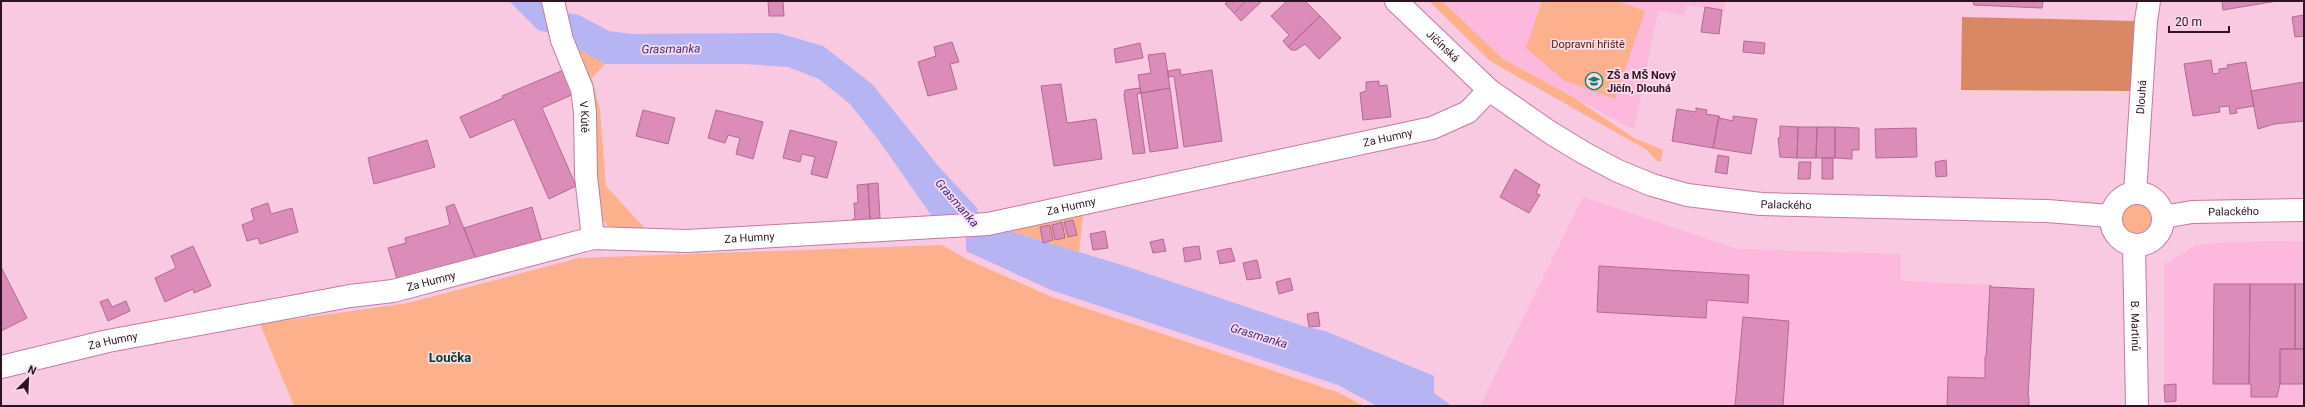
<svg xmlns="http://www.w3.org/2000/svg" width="2305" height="407" viewBox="0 0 2305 407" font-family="Roboto,sans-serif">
	<rect width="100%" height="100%" fill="#f8c9e1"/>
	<path fill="#fcb9dd" d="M 1442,1 L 1725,1 L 1725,11 L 1688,5 L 1684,15 L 1658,11 L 1634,130 L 1503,59 Z
		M 1583,197 L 1737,249 L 1901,254 L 1901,281 L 1990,285 L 1986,357 L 1985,357 L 1985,378 L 1948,377 L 1947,406 L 1480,406 Z
		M 2304,241 L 2304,406 L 2165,406 L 2165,402 L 2176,401 L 2176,384 L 2164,385 L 2164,265 L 2196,245 L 2225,242 Z"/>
	<path fill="#fcb08c" d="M 1429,1 L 1442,1 L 1503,59 L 1573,97 L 1634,138 L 1663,150 L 1661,162 L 1657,161 L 1647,150 L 1490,61 Z
		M 1542,1 L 1617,1 L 1645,11 L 1615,99 L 1565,81 L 1526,48 Z
		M 575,47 L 605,64 L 592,78 L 600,110 L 606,186 L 648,232 C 629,232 612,235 601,218 Z
		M2120 219a17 17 0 1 1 34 0a17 17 0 1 1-34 0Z
		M 1083,215 L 1079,252 L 1045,242 L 1053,240 L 1050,226 L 1040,227 L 1043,241 L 1009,231 Z
		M 942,245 L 966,259 L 1052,297 L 1337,392 L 1364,406 L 294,406 L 260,324 L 408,303 L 579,258 Z"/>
	<path fill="#d88963" d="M 1962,17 L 2136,21 L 2130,91 L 1961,90 Z"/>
	<path fill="#b7b4f3" d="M 509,1 L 543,1 L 567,13 L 579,15 L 609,31 L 631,34 L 778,33 L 823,46 L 872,84 L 940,168 L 977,208 L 978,215 L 998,232 L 1009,231 L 1122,265 L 1303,326 L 1325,331 L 1434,376 L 1434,393 L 1452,406 L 1377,406 L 1338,385 L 1051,290 L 966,251 L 966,236 L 946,218 L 931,215 L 880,142 L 850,104 L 819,79 L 788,67 L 744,64 L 605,64 L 549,33 L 538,30 Z"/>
	<path fill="#db8cb8" stroke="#b16a92" d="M 768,1 L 783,1 L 784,16 L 769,16 Z
		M 1228,1 L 1246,1 L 1234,13 L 1225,4 Z
		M 1246,1 L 1262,1 L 1241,21 L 1234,13 Z
		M 1287,1 L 1305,1 L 1320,16 L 1288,47 L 1283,41 L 1289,35 L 1271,16 Z
		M 1973,1 L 2043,1 L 2042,8 L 1974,5 Z
		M 2222,1 L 2277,1 L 2223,10 Z
		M 1705,7 L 1722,10 L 1719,34 L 1701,32 Z
		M 2304,15 L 2304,36 L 2295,37 L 2292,17 Z
		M 1320,16 L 1341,38 L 1319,59 L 1305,44 L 1296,50 L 1291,50 L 1288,47 Z
		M 1744,41 L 1765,43 L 1764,54 L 1743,52 Z
		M 952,42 L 959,62 L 950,64 L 957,89 L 928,96 L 918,62 L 936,56 L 934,47 Z
		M 1140,43 L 1143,58 L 1116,63 L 1114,49 Z
		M 1165,53 L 1170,88 L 1141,93 L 1138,75 L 1151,73 L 1148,55 Z
		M 2211,60 L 2213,74 L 2219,73 L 2219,69 L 2228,68 L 2227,65 L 2246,62 L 2254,106 L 2236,109 L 2237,113 L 2230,114 L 2229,106 L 2219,107 L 2220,112 L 2193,116 L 2184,64 Z
		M 566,69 L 576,93 L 542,108 L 576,186 L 549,199 L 514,119 L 470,138 L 460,117 L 503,98 L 502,96 Z
		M 1180,69 L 1181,75 L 1212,70 L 1222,141 L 1184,147 L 1174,76 L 1168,77 L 1168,71 Z
		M 1379,81 L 1379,86 L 1387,85 L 1391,117 L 1363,120 L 1360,93 L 1366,91 L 1366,82 Z
		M 2304,82 L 2304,121 L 2274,124 L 2258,129 L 2251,91 Z
		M 1061,84 L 1067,123 L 1096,119 L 1102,159 L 1054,166 L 1041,86 Z
		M 1140,88 L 1141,93 L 1137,94 L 1145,153 L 1133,154 L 1124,95 L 1125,90 Z
		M 1170,88 L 1178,148 L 1150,152 L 1141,93 Z
		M 1696,108 L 1707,110 L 1706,114 L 1719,116 L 1713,148 L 1672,141 L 1677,109 L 1696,112 Z
		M 643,110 L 675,118 L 668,144 L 636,136 Z
		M 716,110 L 763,122 L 753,159 L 736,154 L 740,138 L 728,135 L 725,143 L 708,138 Z
		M 1719,116 L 1719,118 L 1733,121 L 1733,116 L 1757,119 L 1751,154 L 1713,148 Z
		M 1780,126 L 1798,127 L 1797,158 L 1780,157 L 1778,138 L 1780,138 Z
		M 1798,127 L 1817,127 L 1816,158 L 1797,158 Z
		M 1817,127 L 1835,127 L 1835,158 L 1816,158 Z
		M 1835,127 L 1859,128 L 1859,150 L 1852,150 L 1852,159 L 1835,158 Z
		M 1916,128 L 1917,157 L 1876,158 L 1875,129 Z
		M 790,130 L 837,142 L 827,178 L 811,174 L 815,157 L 802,154 L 800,162 L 783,158 Z
		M 427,140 L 435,167 L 374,184 L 368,158 Z
		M 1718,155 L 1729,157 L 1727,174 L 1715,172 Z
		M 1822,158 L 1833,158 L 1833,179 L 1822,179 Z
		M 1946,160 L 1947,176 L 1936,177 L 1935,162 Z
		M 1799,162 L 1811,162 L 1810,179 L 1798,179 Z
		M 1515,169 L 1540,185 L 1536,193 L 1540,195 L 1529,213 L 1500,197 Z
		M 878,183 L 880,218 L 870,219 L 868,184 Z
		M 868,184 L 870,219 L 852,220 L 855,218 L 854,203 L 858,203 L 857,185 Z
		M 268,203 L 271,214 L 292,208 L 298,232 L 260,244 L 258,238 L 247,241 L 242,225 L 254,220 L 251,209 Z
		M 454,204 L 476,259 L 397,279 L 388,248 L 406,243 L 405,238 L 450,225 L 446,207 Z
		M 532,207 L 542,242 L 476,259 L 464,228 Z
		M 1073,220 L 1077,235 L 1068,237 L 1064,222 Z
		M 1062,222 L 1065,238 L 1055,240 L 1052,225 Z
		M 1050,225 L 1053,240 L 1043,243 L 1040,227 Z
		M 1105,231 L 1108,248 L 1093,250 L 1090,234 Z
		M 1163,239 L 1166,251 L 1153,253 L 1150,242 Z
		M 193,246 L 211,286 L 194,293 L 193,289 L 165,302 L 155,278 L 176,268 L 171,256 Z
		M 1199,246 L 1201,259 L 1185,262 L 1183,248 Z
		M 1231,248 L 1235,261 L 1220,264 L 1217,251 Z
		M 1257,260 L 1261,278 L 1247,280 L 1243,263 Z
		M 1599,266 L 1749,275 L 1748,303 L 1707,300 L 1706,318 L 1597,312 Z
		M 1,267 L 27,318 L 1,331 Z
		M 1290,278 L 1293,290 L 1279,294 L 1276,282 Z
		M 2214,284 L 2250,284 L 2249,384 L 2213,384 Z
		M 2250,284 L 2295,284 L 2295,349 L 2280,349 L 2280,384 L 2277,397 L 2251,397 L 2251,384 L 2249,384 Z
		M 2295,284 L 2304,284 L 2304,349 L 2295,349 Z
		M 1990,285 L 1992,287 L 2034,289 L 2028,397 L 2029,397 L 2029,406 L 1947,406 L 1948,377 L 1985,378 L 1985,357 L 1986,357 Z
		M 108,299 L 112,307 L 126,301 L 130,311 L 108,321 L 100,302 Z
		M 1318,312 L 1320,326 L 1309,327 L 1307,314 Z
		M 1743,317 L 1789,321 L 1783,406 L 1735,406 Z
		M 2280,349 L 2304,349 L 2304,384 L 2280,384 Z
		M 2176,384 L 2176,401 L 2165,402 L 2164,385 Z"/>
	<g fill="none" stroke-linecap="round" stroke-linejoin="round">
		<defs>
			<g id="minor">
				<path id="s1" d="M 553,1 L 562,40 L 582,89 L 585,112 L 586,176 L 593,238"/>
				<path id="s2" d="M 1396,1 L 1489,90 L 1551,133 L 1584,153 L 1618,171 L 1652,185 L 1687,195 L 1761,204 L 2047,211 L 2110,216"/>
				<circle cx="2137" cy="219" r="26"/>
				<path id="s3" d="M 2135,193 L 2146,21 L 2149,1"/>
				<path id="s4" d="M 2163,217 L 2192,212 L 2304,210"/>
				<path id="s5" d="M 2134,245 L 2137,406"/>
				<path id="s6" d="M 1,367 L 108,341 L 350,296 L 393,291 L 593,238 L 687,241 L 988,224 L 1432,128 L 1468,112 L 1489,90"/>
			</g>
		</defs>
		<use href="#minor" stroke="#c37ba3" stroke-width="24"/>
		<use href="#minor" stroke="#fff" stroke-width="22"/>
	</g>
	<defs>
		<symbol id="school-ring" viewBox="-11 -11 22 22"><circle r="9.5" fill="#fcdcec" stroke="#138361" stroke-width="1.5"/><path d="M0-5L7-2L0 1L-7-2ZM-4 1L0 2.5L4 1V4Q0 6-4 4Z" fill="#138361"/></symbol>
	</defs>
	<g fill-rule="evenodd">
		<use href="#school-ring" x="1584" y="71" width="20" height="20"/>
	</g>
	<g text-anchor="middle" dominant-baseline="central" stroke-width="3.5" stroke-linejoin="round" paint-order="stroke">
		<g font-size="11" fill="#4d1c00" stroke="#fcdcec">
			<text x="1588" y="44">Dopravní hřiště</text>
		</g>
		<g font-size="11" fill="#2f1323" stroke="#fcdcec">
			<text stroke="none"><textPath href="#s2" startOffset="65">Jičínská</textPath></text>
			<text stroke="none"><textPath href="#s3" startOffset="96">Dlouhá</textPath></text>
			<text stroke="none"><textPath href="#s1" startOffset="121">V Kútě</textPath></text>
			<text stroke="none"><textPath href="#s6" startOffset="1411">Za Humny</textPath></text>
			<text stroke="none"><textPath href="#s2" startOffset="454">Palackého</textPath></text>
			<text stroke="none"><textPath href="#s6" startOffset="1087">Za Humny</textPath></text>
			<text stroke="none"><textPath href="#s4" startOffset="71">Palackého</textPath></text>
			<text stroke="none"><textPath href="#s6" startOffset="763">Za Humny</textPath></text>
			<text stroke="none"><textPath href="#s6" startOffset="439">Za Humny</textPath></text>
			<text stroke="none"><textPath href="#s5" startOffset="81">B. Martinů</textPath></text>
			<text stroke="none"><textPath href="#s6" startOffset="115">Za Humny</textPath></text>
		</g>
		<g font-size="11" font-weight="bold" fill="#2f1323" stroke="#fcdcec" text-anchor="start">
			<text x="1607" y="75">ZŠ a MŠ Nový<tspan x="1607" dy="13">Jičín, Dlouhá</tspan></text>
		</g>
		<g font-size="12" font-style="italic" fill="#3e2e86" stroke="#fcdcec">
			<text transform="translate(671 49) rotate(-1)">Grasmanka</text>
			<text transform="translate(957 203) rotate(49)">Grasmanka</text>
			<text transform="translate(1259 336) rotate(17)">Grasmanka</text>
		</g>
		<g font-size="13" font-weight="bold" fill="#043827" stroke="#fcdcec">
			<text x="450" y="357">Loučka</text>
		</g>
	</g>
	<rect width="2305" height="407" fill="none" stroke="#2f1323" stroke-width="4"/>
	<g transform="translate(28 379) rotate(24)" stroke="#fcdcec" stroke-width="3" paint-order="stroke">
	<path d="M0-3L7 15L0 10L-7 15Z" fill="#2f1323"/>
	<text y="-6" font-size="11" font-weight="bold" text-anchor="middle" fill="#2f1323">N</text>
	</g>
	<path d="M2169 26v6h60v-6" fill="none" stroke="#2f1323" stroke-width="2"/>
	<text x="2175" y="26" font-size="12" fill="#2f1323" stroke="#fcdcec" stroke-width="3" paint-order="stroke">20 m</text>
</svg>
